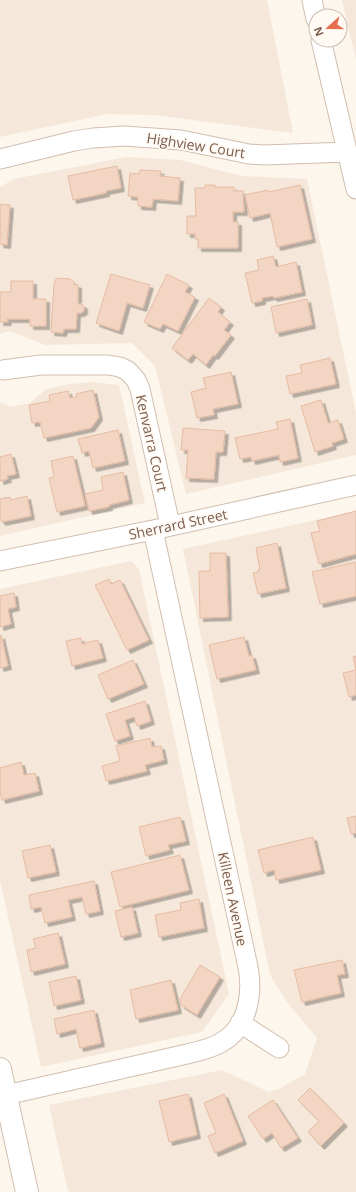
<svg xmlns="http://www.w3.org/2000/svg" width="356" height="1192" viewBox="0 0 356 1192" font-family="'Open Sans',sans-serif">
	<defs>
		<filter id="shadow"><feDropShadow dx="3.5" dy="3.5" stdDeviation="0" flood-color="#0004"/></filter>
	</defs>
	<rect width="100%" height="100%" fill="#fdf6ec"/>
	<path fill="#f5e8da" d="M 0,0 L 267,0 L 293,133 L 154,115 L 107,114 L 0,137 Z
		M 342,0 L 356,0 L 356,60 Z
		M 126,157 L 180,160 L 242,176 L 307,179 L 356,413 L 356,455 L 186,494 L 155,366 L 132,343 L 45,345 L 10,331 L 0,334 L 0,187 L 14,179 Z
		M 91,382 L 119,385 L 145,503 L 0,536 L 0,402 L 11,407 L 30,403 L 46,389 L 70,384 Z
		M 356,511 L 356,1192 L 68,1192 L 49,1105 L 222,1070 L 269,1092 L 281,1088 L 305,1074 L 317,1038 L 289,1005 L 270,975 L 183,549 Z
		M 131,561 L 139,569 L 229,994 L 202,1032 L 41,1067 L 0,880 L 0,589 Z"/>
	<path fill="#f3d5c3" stroke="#e6bba3" filter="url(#shadow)" d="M 117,166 L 121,188 L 106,191 L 106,193 L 73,200 L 68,176 Z
		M 140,170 L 161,171 L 160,176 L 180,178 L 178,201 L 153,199 L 152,207 L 138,206 L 138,197 L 128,196 L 130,173 L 139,174 Z
		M 205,185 L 215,185 L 215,187 L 234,187 L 234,191 L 243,191 L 244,212 L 233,212 L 233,222 L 238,222 L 238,248 L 198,248 L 198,239 L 195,239 L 195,234 L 187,234 L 187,216 L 196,216 L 195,188 L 205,188 Z
		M 300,185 L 312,239 L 277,247 L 270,213 L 250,218 L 245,195 L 268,190 L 269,192 Z
		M 0,204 L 10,205 L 7,245 L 0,244 Z
		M 273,256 L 276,267 L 296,262 L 302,292 L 274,298 L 273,296 L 262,298 L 262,301 L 252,303 L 245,273 L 259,270 L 257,260 Z
		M 111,274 L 150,285 L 143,308 L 127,303 L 119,331 L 96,323 Z
		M 167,274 L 189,285 L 185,292 L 195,297 L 178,331 L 163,324 L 160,329 L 144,322 Z
		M 58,278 L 70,279 L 74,282 L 74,284 L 78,285 L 78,304 L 82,304 L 84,306 L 84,311 L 81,313 L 77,313 L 76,329 L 64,329 L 63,333 L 51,332 L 54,283 L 55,283 L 55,280 Z
		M 11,281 L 33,281 L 33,299 L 46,299 L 46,326 L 30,326 L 30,319 L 7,319 L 8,322 L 0,322 L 0,292 L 11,292 Z
		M 209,298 L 221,307 L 218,312 L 230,322 L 224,330 L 231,335 L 215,356 L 213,355 L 206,365 L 193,354 L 188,360 L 172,348 Z
		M 307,299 L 312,325 L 276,333 L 271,307 Z
		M 330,358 L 336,384 L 290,394 L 286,376 L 302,373 L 300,365 Z
		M 231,372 L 238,404 L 213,409 L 214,415 L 197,418 L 191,392 L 206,388 L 203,378 Z
		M 93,390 L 99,417 L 91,428 L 44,438 L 40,422 L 32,423 L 29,405 L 50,401 L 49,395 L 68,391 L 70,398 L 77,397 L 76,394 Z
		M 321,400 L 328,423 L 338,420 L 344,439 L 332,443 L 333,446 L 315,452 L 301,406 Z
		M 290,419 L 298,458 L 280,462 L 279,455 L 252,461 L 251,457 L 240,459 L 235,438 L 278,429 L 276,422 Z
		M 183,428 L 225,431 L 223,452 L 216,452 L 214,479 L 186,478 L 188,450 L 181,450 Z
		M 118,430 L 125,461 L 93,468 L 89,451 L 82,453 L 78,439 Z
		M 11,454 L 16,474 L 7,476 L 8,479 L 0,481 L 0,457 Z
		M 73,456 L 85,506 L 57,512 L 49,478 L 54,477 L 51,461 Z
		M 123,472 L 129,500 L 109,505 L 109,507 L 89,511 L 85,494 L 103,490 L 101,477 Z
		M 27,496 L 31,516 L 2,522 L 2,520 L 0,520 L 0,499 L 10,497 L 11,500 Z
		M 356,511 L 356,554 L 319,564 L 311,533 L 320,531 L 317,521 Z
		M 277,543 L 286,588 L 258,594 L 253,573 L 258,572 L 258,570 L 260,570 L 256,548 Z
		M 210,553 L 226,553 L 228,617 L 200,618 L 199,571 L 210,571 Z
		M 356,562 L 356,596 L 320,604 L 312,572 Z
		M 109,579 L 111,584 L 120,580 L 149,640 L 127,650 L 95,585 Z
		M 14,593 L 16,607 L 8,609 L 11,624 L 0,627 L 0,596 Z
		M 1,635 L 8,666 L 0,668 L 0,636 Z
		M 244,637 L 249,656 L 252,655 L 256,670 L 217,679 L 209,645 Z
		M 81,638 L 82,644 L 98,640 L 103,658 L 72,666 L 66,641 Z
		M 356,656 L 356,695 L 349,697 L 343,673 L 356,670 L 353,657 Z
		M 133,660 L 144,684 L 108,699 L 98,675 Z
		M 145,701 L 151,721 L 137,726 L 134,717 L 125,720 L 130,736 L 115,741 L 106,714 Z
		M 150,738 L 152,747 L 161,746 L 164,760 L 145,765 L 147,771 L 106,781 L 102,766 L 120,761 L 116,746 Z
		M 21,762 L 24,775 L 35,773 L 39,791 L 2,800 L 0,792 L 0,768 Z
		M 356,816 L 356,833 L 351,834 L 347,818 Z
		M 180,817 L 186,841 L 168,845 L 170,850 L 146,856 L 139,827 Z
		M 313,837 L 321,870 L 276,880 L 274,870 L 264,873 L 258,850 Z
		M 50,845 L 56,872 L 28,878 L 22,851 Z
		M 180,855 L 189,890 L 120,907 L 111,872 Z
		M 94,881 L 100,911 L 86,914 L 82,897 L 68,900 L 72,917 L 45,923 L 41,907 L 31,909 L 29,895 Z
		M 199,899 L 204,928 L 159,937 L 155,915 L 181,910 L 180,903 Z
		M 132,907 L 138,933 L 121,937 L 115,911 Z
		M 58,933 L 65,964 L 31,972 L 27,950 L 36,948 L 33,939 Z
		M 342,960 L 345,974 L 337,975 L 341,993 L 302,1002 L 294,970 Z
		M 200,965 L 220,977 L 197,1015 L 181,1005 L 180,999 Z
		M 76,976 L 81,1000 L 54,1006 L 49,982 Z
		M 171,980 L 178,1010 L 136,1019 L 130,990 Z
		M 94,1010 L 101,1043 L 80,1048 L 76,1029 L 57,1034 L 54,1019 Z
		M 310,1088 L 344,1123 L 321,1146 L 308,1132 L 319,1121 L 298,1100 Z
		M 188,1094 L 197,1135 L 169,1142 L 159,1101 Z
		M 224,1094 L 243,1141 L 215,1153 L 208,1136 L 216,1133 L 204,1103 Z
		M 273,1100 L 298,1138 L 281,1148 L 272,1133 L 263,1139 L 248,1116 Z"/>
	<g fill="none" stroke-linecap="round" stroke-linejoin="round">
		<defs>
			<path id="minor" d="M 312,0 L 316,19
				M 321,40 L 356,189
				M 0,159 L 74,141 L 93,138 L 124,136 L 181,140 L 249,154 L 264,155 L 347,152
				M 3,370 L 41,365 L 108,365 L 120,367 L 128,371 L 136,380 L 140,389 L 170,525
				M 0,561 L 153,530 L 356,485
				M 240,1023 L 279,1048
				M 6,1095 L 187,1054 C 199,1051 211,1049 222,1042 C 248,1027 253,994 248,967 L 153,530"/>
			<path id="tertiary" d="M 0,1069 L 27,1192"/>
		</defs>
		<use href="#minor" stroke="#d1beb0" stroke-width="21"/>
		<use href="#tertiary" stroke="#d1beb0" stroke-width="24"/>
		<use href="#minor" stroke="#fff" stroke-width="19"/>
		<use href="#tertiary" stroke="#fff" stroke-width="22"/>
	</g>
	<g text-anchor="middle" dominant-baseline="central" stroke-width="3.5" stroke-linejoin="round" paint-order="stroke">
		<g font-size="14" fill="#7a5c4d" stroke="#fffaf3">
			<text transform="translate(196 145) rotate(9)">Highview Court</text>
			<text transform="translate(152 443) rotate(77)">Kenvarra Court</text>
			<text transform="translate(178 524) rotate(-12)">Sherrard Street</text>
			<text transform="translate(233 899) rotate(78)">Killeen Avenue</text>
		</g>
	</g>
	<g transform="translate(328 28) rotate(249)"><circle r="19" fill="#fffaf3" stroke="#cabbb1"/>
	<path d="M0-3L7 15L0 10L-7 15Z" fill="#e76f51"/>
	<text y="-6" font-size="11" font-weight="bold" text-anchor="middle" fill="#7a5c4d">N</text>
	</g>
</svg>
